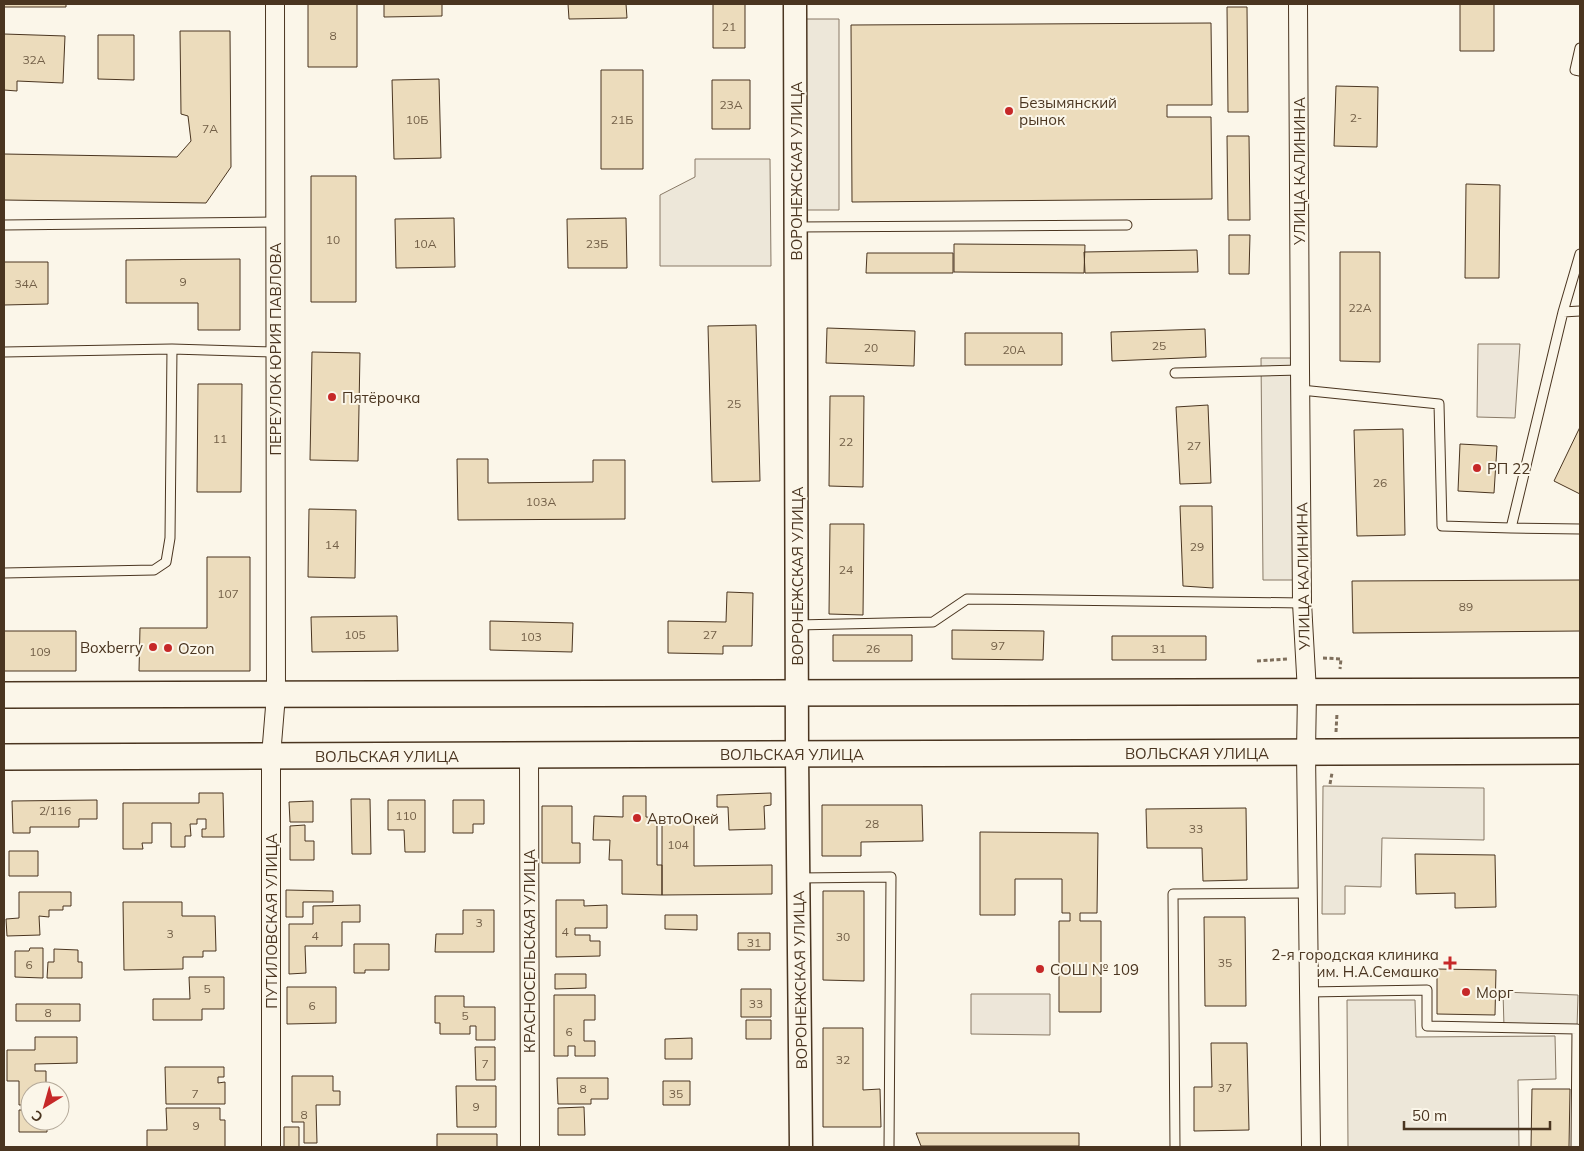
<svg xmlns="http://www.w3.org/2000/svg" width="1584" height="1151" viewBox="0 0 1584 1151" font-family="Mulish,sans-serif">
	<rect width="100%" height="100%" fill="#fbf6e9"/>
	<path fill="#ede6d9" stroke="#887966" d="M 1478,344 L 1520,344 L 1515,418 L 1477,417 Z
		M 971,994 L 1050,994 L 1050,1035 L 971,1034 Z"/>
	<path fill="#ede7d9" stroke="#887966" d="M 804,19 L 839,19 L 839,210 L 804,210 Z
		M 695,159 L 770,159 L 771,266 L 660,266 L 660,195 L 695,177 Z
		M 1261,358 L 1292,358 L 1295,580 L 1263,580 Z
		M 1323,786 L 1484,788 L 1484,840 L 1382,838 L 1381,887 L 1345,886 L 1345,914 L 1322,914 Z
		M 1503,992 L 1578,995 L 1577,1029 L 1504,1027 Z
		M 1347,1000 L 1415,1000 L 1416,1037 L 1555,1036 L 1556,1079 L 1518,1080 L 1519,1147 L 1348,1147 Z"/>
	<path fill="#ecdcbc" stroke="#4a3520" d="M 4,4 L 66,4 L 66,7 L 4,7 Z
		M 308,4 L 357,4 L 357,67 L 308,67 Z
		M 384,4 L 442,4 L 442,16 L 384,17 Z
		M 568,4 L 626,4 L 627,18 L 569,19 Z
		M 713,4 L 745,4 L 745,48 L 713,48 Z
		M 1460,4 L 1494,4 L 1494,51 L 1460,51 Z
		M 1227,7 L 1247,7 L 1248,112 L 1228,112 Z
		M 1211,23 L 1212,105 L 1167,105 L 1167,117 L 1211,117 L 1212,199 L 852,202 L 851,25 Z
		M 180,31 L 230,31 L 231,167 L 206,203 L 4,200 L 4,154 L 177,157 L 191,141 L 188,116 L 181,114 Z
		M 4,34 L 65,36 L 63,83 L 17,81 L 17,91 L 4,90 Z
		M 98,35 L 134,35 L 134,80 L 98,79 Z
		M 601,70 L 643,70 L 643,169 L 601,169 Z
		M 439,79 L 441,158 L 394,159 L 392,80 Z
		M 712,80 L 750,80 L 750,129 L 712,129 Z
		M 1336,86 L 1378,87 L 1377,147 L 1334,146 Z
		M 1227,136 L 1249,136 L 1250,220 L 1228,220 Z
		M 311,176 L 356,176 L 356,302 L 311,302 Z
		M 1466,184 L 1500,185 L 1499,278 L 1465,278 Z
		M 454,218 L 455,267 L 396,268 L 395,219 Z
		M 626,218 L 627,268 L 568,268 L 567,219 Z
		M 1229,235 L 1250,235 L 1249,274 L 1229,274 Z
		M 954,244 L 1085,245 L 1084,273 L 954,272 Z
		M 1197,250 L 1198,272 L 1085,273 L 1084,252 Z
		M 1340,252 L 1380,252 L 1380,362 L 1340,361 Z
		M 867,253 L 953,253 L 953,273 L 866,273 Z
		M 240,259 L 240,330 L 198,330 L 198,303 L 126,303 L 126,260 Z
		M 4,262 L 48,262 L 48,304 L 4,305 Z
		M 756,325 L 760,481 L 712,482 L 708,326 Z
		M 827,328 L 915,331 L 914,366 L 826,363 Z
		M 1205,329 L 1206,357 L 1112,361 L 1111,332 Z
		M 965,333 L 1062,333 L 1062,365 L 965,365 Z
		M 312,352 L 360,353 L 358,461 L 310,460 Z
		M 198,384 L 242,384 L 241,492 L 197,492 Z
		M 830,396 L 864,396 L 863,487 L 829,486 Z
		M 1208,405 L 1211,483 L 1180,484 L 1176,407 Z
		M 1580,427 L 1580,494 L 1554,481 Z
		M 1403,429 L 1405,535 L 1357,536 L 1354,430 Z
		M 1460,444 L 1497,446 L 1494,493 L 1458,491 Z
		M 457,459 L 488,459 L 488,483 L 593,482 L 593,460 L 625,460 L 625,519 L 458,520 Z
		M 1180,506 L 1212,506 L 1213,588 L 1183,586 Z
		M 309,509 L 356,510 L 355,578 L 308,577 Z
		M 830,524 L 864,524 L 863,615 L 829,614 Z
		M 207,557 L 250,557 L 250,671 L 139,671 L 140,628 L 207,628 Z
		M 1580,580 L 1580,631 L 1353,633 L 1352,581 Z
		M 727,592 L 753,593 L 752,646 L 723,646 L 723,654 L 668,653 L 668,621 L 726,622 Z
		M 397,616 L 398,651 L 312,652 L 311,617 Z
		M 490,621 L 573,623 L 572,652 L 490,650 Z
		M 952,630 L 1044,631 L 1043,660 L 952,659 Z
		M 4,631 L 76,631 L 76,671 L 4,671 Z
		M 833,635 L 912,635 L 912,661 L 833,661 Z
		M 1112,636 L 1206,636 L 1206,660 L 1112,660 Z
		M 199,793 L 223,793 L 224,837 L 202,837 L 202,829 L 206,829 L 206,819 L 197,819 L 197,824 L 190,824 L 191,836 L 185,836 L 185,847 L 171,847 L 171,823 L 152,823 L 152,843 L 142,843 L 143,849 L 123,849 L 123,803 L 199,803 Z
		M 771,793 L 771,805 L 764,806 L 765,829 L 729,830 L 728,807 L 717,807 L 717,795 Z
		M 623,796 L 646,796 L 646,817 L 657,818 L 657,865 L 662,865 L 662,895 L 622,894 L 622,860 L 609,860 L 610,840 L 593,840 L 594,816 L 623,817 Z
		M 351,799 L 370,799 L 371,854 L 352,854 Z
		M 97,800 L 97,819 L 79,819 L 79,827 L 30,827 L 30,833 L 13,833 L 12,801 Z
		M 388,800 L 425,800 L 425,852 L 405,852 L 404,830 L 388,830 Z
		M 453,800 L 484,800 L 484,824 L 473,824 L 473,833 L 453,833 Z
		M 313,801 L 313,822 L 290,822 L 289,802 Z
		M 822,805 L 922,805 L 923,841 L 861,842 L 861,856 L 822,856 Z
		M 542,806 L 572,806 L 572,843 L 580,843 L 580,863 L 542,863 Z
		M 1246,808 L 1247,880 L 1203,881 L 1202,848 L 1147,848 L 1146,809 Z
		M 662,822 L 694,822 L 694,866 L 772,865 L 772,894 L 662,895 Z
		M 305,825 L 305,841 L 314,841 L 314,860 L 290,860 L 290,826 Z
		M 980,832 L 1098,833 L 1097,913 L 1080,913 L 1080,921 L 1101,921 L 1101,1012 L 1059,1012 L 1059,921 L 1070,921 L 1070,913 L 1062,913 L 1062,879 L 1015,879 L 1015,915 L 980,915 Z
		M 9,851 L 38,851 L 38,876 L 9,876 Z
		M 1415,854 L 1495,855 L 1496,907 L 1455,908 L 1455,893 L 1416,894 Z
		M 286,890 L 333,891 L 333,902 L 303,902 L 303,917 L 286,917 Z
		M 823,891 L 864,891 L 864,981 L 823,980 Z
		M 19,892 L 71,892 L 71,906 L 63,906 L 63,910 L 49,910 L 49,917 L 39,916 L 40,935 L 7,936 L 6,919 L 19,918 Z
		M 556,900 L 584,900 L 584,906 L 607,905 L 607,928 L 575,928 L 575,935 L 590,935 L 590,941 L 600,941 L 600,956 L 556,957 Z
		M 123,902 L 182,902 L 182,916 L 215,916 L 216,951 L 203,951 L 203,957 L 183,957 L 183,969 L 124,970 Z
		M 360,905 L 360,922 L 342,922 L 342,946 L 305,946 L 306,973 L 289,974 L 289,924 L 313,924 L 313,906 Z
		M 463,910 L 494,910 L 494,952 L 435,952 L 436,934 L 463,934 Z
		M 665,915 L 697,915 L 697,930 L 665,929 Z
		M 1204,917 L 1245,917 L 1246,1006 L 1205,1006 Z
		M 738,933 L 770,933 L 770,950 L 738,950 Z
		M 354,944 L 389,944 L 389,970 L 365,970 L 365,973 L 354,973 Z
		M 30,948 L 43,948 L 43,978 L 15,977 L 15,951 L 29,951 Z
		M 54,949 L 78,950 L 78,962 L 82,962 L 82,978 L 47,978 L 48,962 L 54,962 Z
		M 1437,969 L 1496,970 L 1495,1015 L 1437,1014 Z
		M 555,974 L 586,974 L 586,988 L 555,989 Z
		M 189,977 L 224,977 L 224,1009 L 202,1009 L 202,1020 L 153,1020 L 153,999 L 190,999 Z
		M 287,987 L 336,987 L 336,1023 L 287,1024 Z
		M 741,989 L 771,989 L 771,1017 L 741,1017 Z
		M 554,995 L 595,995 L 595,1020 L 584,1020 L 584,1041 L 595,1041 L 595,1056 L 575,1056 L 575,1046 L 568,1046 L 568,1056 L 554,1056 Z
		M 435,996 L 464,996 L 464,1007 L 495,1007 L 495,1040 L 476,1040 L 476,1026 L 470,1026 L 470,1034 L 440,1034 L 440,1023 L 435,1023 Z
		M 16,1004 L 80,1004 L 80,1021 L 16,1021 Z
		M 746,1020 L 771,1020 L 771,1039 L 746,1039 Z
		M 823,1028 L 863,1028 L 863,1090 L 880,1089 L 881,1127 L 823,1127 Z
		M 35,1037 L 77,1037 L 77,1063 L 35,1064 L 35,1071 L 46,1071 L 46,1091 L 30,1091 L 30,1105 L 19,1105 L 19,1081 L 7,1081 L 7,1050 L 35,1050 Z
		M 692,1038 L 692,1059 L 665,1059 L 665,1039 Z
		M 1211,1043 L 1247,1043 L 1249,1130 L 1194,1131 L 1194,1087 L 1212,1087 Z
		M 475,1047 L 495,1047 L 495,1080 L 476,1080 Z
		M 165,1067 L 224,1067 L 224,1077 L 218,1077 L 218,1083 L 225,1082 L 225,1104 L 166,1104 Z
		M 292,1076 L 333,1076 L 333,1091 L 340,1091 L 340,1105 L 316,1105 L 317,1143 L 304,1143 L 304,1122 L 292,1122 Z
		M 557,1078 L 608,1078 L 608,1099 L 591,1099 L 591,1104 L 558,1104 Z
		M 663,1081 L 690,1081 L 690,1105 L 663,1105 Z
		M 456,1086 L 496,1086 L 496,1127 L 457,1127 Z
		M 1532,1089 L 1570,1089 L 1569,1147 L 1531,1147 Z
		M 584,1107 L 585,1135 L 558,1135 L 558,1108 Z
		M 166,1108 L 220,1108 L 220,1120 L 225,1120 L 225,1147 L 147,1147 L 147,1130 L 167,1130 Z
		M 19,1110 L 30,1110 L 30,1121 L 47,1121 L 47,1132 L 19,1132 Z
		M 284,1127 L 299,1127 L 299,1147 L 284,1147 Z
		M 916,1133 L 1079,1133 L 1079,1146 L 921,1146 Z
		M 437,1134 L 497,1134 L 497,1147 L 430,1147 L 437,1147 Z"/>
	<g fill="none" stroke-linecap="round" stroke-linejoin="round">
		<defs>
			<path id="service" d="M 1580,48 L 1575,70 L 1580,71
				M 4,225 L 275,222
				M 796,227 L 1127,225
				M 1563,312 L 1580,254
				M 4,352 L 172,349 L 274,352
				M 1175,373 L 1300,370
				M 1301,390 L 1439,404 L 1442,526 L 1511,528 L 1563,312 L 1580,311
				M 1511,528 L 1580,529
				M 4,573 L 154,570 L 166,562 L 170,538 L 172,349
				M 797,625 L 933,622 L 967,599 L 1302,603
				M 799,878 L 891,877 L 889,1147
				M 1309,992 L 1427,990 L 1427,1026 L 1577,1029 L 1576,1147
				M 1175,1147 L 1173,894 L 1308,893"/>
			<path id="minor" d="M 1298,4 L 1300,370 L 1302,603 L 1307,692 L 1306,752 L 1311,1147
				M 529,755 L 530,1147
				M 271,1147 L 271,756 L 276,695 L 275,4"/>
			<path id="tertiary" d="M 795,4 L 797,754 L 801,1147"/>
			<path id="secondary" d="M 4,695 L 1580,691
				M 4,757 L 1580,751"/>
		</defs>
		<use href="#service" stroke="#4a3520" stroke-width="11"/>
		<use href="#minor" stroke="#4a3520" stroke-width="20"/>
		<use href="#tertiary" stroke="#4a3520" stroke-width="25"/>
		<use href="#secondary" stroke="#4a3520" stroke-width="28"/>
		<path stroke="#7f6f5c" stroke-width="3" stroke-dasharray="4 2.5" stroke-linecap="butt" d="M 1323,658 L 1341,659 L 1340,669
			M 1257,661 L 1287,659
			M 1336,732 L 1337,713
			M 1330,784 L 1332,773"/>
		<use href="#service" stroke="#fbf6e9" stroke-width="9"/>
		<use href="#minor" stroke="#fbf6e9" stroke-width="18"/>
		<use href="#tertiary" stroke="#fbf6e9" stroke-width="22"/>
		<use href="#secondary" stroke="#fbf6e9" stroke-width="25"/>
	</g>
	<g fill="#c62828" stroke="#fbf6e9" stroke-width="2">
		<circle cx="1009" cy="111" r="5"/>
		<circle cx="332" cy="397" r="5"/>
		<circle cx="1477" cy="468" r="5"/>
		<circle cx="153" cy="647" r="5"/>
		<circle cx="168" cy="648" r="5"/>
		<circle cx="637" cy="818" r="5"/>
		<path d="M1447.5 955.5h5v5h5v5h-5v5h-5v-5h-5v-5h5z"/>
		<circle cx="1040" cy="969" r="5"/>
		<circle cx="1466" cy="992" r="5"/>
	</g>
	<g text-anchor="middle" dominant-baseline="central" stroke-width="4" stroke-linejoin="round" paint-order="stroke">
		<g font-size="12" fill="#725f47">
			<text x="729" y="26">21</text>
			<text x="333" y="35">8</text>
			<text x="34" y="59">32А</text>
			<text x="731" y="104">23А</text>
			<text x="1356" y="117">2-</text>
			<text x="417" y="119">10Б</text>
			<text x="622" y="119">21Б</text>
			<text x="210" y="128">7А</text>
			<text x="333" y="239">10</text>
			<text x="425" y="243">10А</text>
			<text x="597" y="243">23Б</text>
			<text x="183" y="281">9</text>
			<text x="26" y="283">34А</text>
			<text x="1360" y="307">22А</text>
			<text x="1159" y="345">25</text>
			<text x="871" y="347">20</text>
			<text x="1014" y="349">20А</text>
			<text x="734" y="403">25</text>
			<text x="220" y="438">11</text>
			<text x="846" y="441">22</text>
			<text x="1194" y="445">27</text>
			<text x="1380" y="482">26</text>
			<text x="541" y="501">103А</text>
			<text x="332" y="544">14</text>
			<text x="1197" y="546">29</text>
			<text x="846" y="569">24</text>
			<text x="228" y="593">107</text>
			<text x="1466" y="606">89</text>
			<text x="355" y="634">105</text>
			<text x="710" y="634">27</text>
			<text x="531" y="636">103</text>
			<text x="998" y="645">97</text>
			<text x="873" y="648">26</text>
			<text x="1159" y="648">31</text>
			<text x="40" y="651">109</text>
			<text x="55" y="810">2/116</text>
			<text x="406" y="815">110</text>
			<text x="872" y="823">28</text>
			<text x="1196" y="828">33</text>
			<text x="678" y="844">104</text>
			<text x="479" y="922">3</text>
			<text x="565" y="931">4</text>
			<text x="170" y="933">3</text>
			<text x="315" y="935">4</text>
			<text x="843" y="936">30</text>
			<text x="754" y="942">31</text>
			<text x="1225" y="962">35</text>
			<text x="29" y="964">6</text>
			<text x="207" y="988">5</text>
			<text x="756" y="1003">33</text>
			<text x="312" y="1005">6</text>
			<text x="48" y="1012">8</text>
			<text x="465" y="1015">5</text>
			<text x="569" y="1031">6</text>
			<text x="843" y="1059">32</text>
			<text x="485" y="1063">7</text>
			<text x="1225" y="1087">37</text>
			<text x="583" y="1088">8</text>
			<text x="195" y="1093">7</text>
			<text x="676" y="1093">35</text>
			<text x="476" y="1106">9</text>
			<text x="304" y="1114">8</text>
			<text x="196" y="1125">9</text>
		</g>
		<g font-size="15" fill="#4a3520" stroke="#fbf6e9" text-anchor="start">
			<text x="1019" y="102">Безымянский<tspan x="1019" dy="17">рынок</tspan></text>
			<text x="342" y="397">Пятёрочка</text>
			<text x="1487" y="468">РП 22</text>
			<text x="143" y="647" text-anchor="end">Boxberry</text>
			<text x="178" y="648">Ozon</text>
			<text x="647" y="818">АвтоОкей</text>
			<text x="1439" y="954" text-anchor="end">2-я городская клиника<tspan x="1439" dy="17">им. Н.А.Семашко</tspan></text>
			<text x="1050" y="969">СОШ № 109</text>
			<text x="1476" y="992">Морг</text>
		</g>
		<g font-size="15" fill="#4a3520" stroke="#fbf6e9">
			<text transform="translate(796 171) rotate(-90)">ВОРОНЕЖСКАЯ УЛИЦА</text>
			<text transform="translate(1299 171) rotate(-90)">УЛИЦА КАЛИНИНА</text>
			<text transform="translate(275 349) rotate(-90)">ПЕРЕУЛОК ЮРИЯ ПАВЛОВА</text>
			<text transform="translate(797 576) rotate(-90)">ВОРОНЕЖСКАЯ УЛИЦА</text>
			<text transform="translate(1303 576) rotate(-91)">УЛИЦА КАЛИНИНА</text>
			<text x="1197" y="753">ВОЛЬСКАЯ УЛИЦА</text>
			<text x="792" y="754">ВОЛЬСКАЯ УЛИЦА</text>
			<text x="387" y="756">ВОЛЬСКАЯ УЛИЦА</text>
			<text transform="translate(271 921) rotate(-90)">ПУТИЛОВСКАЯ УЛИЦА</text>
			<text transform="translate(529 951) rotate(-90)">КРАСНОСЕЛЬСКАЯ УЛИЦА</text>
			<text transform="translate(800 980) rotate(-91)">ВОРОНЕЖСКАЯ УЛИЦА</text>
		</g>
	</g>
	<rect width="1584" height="1151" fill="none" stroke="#4a3520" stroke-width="10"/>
	<g transform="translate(45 1106) rotate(217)"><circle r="24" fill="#fbf6e9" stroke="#b4a999"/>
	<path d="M0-4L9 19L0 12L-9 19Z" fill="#c62828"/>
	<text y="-8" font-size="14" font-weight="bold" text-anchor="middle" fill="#4a3520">С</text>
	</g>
	<path d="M1404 1121v8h146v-8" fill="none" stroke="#4a3520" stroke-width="2.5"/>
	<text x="1412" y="1121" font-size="15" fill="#4a3520" stroke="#fbf6e9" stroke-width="4" paint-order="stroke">50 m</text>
</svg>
